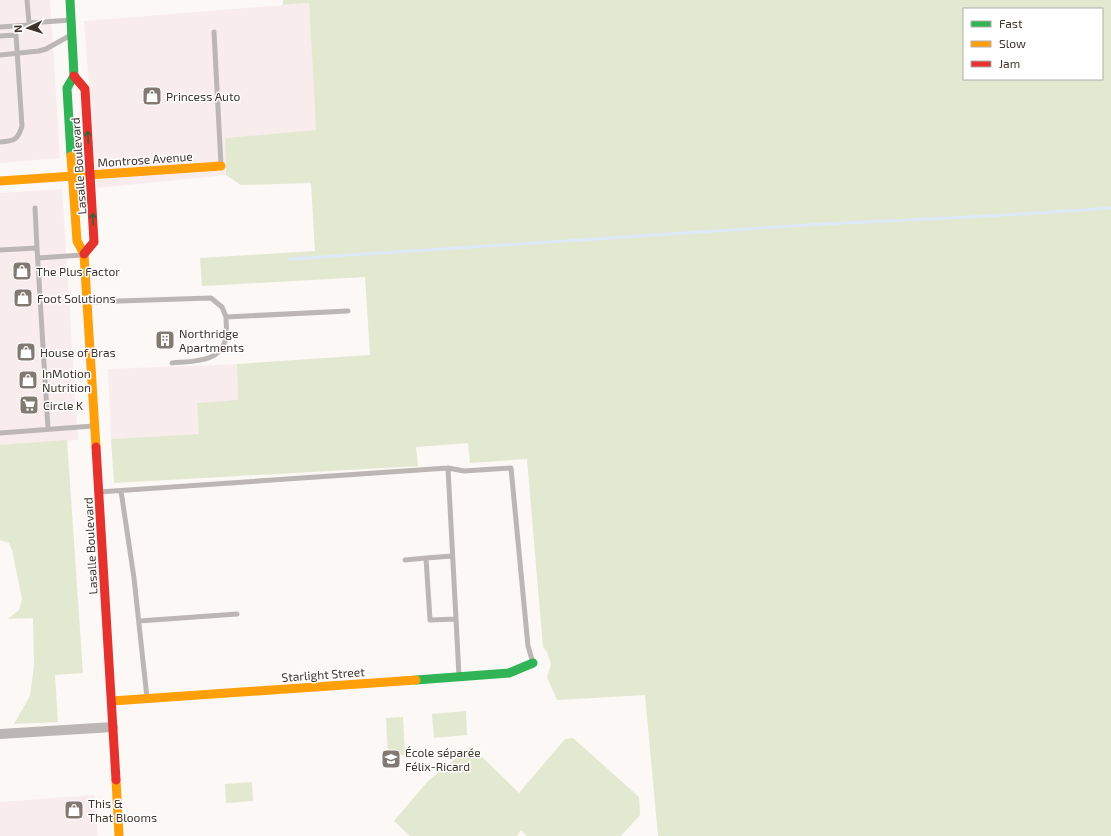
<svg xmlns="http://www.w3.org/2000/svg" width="1111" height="836" viewBox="0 0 1111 836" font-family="'Exo 2',sans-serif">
	<rect width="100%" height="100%" fill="#fbf8f6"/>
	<path fill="#f9eced" d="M 0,0 L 50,0 L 60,158 L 0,163 Z
		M 309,3 L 316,130 L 225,138 L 226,175 L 97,188 L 84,21 Z
		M 62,189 L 78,440 L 0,445 L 0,193 Z
		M 237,364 L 238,400 L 199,434 L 111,439 L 108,369 Z
		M 95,795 L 98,836 L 0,836 L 0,802 Z"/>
	<path fill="#e3e8d0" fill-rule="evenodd" d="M 283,0 L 1111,0 L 1111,836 L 658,836 L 645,695 L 557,700 L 547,677 L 551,664 L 547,652 L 543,647 L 527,459 L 470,463 L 468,443 L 416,447 L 418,466 L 114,483 L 111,439 L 199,434 L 197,403 L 238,400 L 237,364 L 370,355 L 365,277 L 202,286 L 200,258 L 315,251 L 311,183 L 241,185 L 226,175 L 225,138 L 316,130 L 309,3 L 283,5 ZM 964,9 L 1102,9 L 1102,79 L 964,79 Z
		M 67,440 L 83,673 L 55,675 L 58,722 L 14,724 L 30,696 L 34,666 L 33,618 L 8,619 L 19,610 L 22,599 L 12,550 L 9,543 L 0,540 L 0,445 Z
		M 466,711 L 467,735 L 434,738 L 432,714 Z
		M 403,717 L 405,755 L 388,756 L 386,718 Z
		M 573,738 L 639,797 L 640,815 L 621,836 L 527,836 L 521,830 L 517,836 L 410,836 L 394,821 L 428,781 L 471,746 L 519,793 L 565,739 Z
		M 252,782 L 253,801 L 226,803 L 225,784 Z"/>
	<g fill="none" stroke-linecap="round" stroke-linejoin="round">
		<path stroke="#dde9f9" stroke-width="3" d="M 290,259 L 806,225 L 1007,215 L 1111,208"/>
		<path stroke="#bcb7b5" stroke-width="5" d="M 27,0 L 29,23 L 71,20
			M 0,27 L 29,25 L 29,23
			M 214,32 L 221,165
			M 0,36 L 16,35 L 22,126 C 18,140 14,141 0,142
			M 0,55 L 39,51 L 46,49 L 71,35
			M 35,208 L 37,248
			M 0,250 L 37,248 L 48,429
			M 38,258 L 82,255
			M 89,302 L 211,298 L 222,307 L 226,317 L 348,311
			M 172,363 C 193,361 223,363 226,336 C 227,330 226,323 226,317
			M 0,433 L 93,426
			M 448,468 L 464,471 L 511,468 L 528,646 L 533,663
			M 121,491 L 134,578 L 147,698
			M 99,492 L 448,468 L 459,676
			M 452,556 L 426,558 L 430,620 L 456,619
			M 405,560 L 426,558
			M 139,621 L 237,614"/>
		<path stroke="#bcb7b5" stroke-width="10" d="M 0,734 L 113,727"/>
		<path stroke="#30b455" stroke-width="9" d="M 70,0 L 74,76 L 67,88 L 71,156
			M 416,680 L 509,673 L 533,663"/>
		<path stroke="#ff9f0a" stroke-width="9" d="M 71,156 L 77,241 L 84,254 L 96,447
			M 0,181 L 221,166
			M 112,701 L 416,680
			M 116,780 L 119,836"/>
		<path stroke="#e5322d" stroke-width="9" d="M 74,76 L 85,89 L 94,242 L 84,254
			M 96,447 L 116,780"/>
	</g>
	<defs><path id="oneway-shaft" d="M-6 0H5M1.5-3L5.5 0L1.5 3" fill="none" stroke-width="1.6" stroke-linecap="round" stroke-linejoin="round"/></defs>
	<g stroke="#3a613a">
		<use href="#oneway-shaft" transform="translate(88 137) rotate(-94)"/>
		<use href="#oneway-shaft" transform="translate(93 219) rotate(-93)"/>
	</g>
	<defs>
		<symbol id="shop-square" viewBox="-11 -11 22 22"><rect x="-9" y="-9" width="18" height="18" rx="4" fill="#817972" stroke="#fff"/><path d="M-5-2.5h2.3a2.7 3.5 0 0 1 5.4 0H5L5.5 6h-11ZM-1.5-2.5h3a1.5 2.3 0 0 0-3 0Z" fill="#fff"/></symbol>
		<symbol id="building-square" viewBox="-11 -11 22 22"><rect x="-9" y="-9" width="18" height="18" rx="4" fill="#817972" stroke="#fff"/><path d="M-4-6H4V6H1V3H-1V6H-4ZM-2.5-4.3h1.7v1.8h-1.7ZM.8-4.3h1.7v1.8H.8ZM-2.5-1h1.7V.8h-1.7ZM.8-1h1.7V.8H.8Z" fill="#fff"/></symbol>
		<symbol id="supermarket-square" viewBox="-11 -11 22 22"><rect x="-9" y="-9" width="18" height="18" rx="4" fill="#817972" stroke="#fff"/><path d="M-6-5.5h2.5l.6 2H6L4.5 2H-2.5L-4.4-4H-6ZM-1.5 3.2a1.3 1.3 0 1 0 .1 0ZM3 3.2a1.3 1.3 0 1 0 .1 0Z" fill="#fff"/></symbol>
		<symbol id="school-square" viewBox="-11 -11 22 22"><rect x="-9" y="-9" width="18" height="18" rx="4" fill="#817972" stroke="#fff"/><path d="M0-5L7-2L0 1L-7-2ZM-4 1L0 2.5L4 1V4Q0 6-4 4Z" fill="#fff"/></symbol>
	</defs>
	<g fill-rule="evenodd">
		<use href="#shop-square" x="141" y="85" width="22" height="22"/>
		<use href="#shop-square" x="11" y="260" width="22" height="22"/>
		<use href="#shop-square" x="12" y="287" width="22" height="22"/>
		<use href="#building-square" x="154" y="329" width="22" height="22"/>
		<use href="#shop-square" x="15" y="341" width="22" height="22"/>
		<use href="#shop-square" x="17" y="369" width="22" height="22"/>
		<use href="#supermarket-square" x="18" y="394" width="22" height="22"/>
		<use href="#school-square" x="380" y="748" width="22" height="22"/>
		<use href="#shop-square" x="63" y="799" width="22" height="22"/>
	</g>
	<g text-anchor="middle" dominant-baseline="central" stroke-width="3" stroke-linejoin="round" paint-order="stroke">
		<g font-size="12" fill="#3f342b" stroke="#fff" text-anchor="start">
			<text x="166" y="96">Princess Auto</text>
			<text x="36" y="271">The Plus Factor</text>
			<text x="37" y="298">Foot Solutions</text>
			<text x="179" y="333">Northridge<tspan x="179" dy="14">Apartments</tspan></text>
			<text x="40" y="352">House of Bras</text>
			<text x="42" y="373">InMotion<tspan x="42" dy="14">Nutrition</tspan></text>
			<text x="43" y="405">Circle K</text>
			<text x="405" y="752">École séparée<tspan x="405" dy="14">Félix-Ricard</tspan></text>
			<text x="88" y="803">This &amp;<tspan x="88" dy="14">That Blooms</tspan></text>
		</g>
		<g font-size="12" fill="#3f342b" stroke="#fff">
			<text transform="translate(145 159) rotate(-4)">Montrose Avenue</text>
			<text transform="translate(78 166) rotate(-94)">Lasalle Boulevard</text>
			<text transform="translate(90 546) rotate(-93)">Lasalle Boulevard</text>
			<text transform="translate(323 674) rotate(-4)">Starlight Street</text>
		</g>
	</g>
	<rect x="963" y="8" width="140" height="72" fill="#ffffff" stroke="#b2aeaa"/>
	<rect x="971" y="21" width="20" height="6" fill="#30b455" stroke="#b2aeaa"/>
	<text x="999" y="28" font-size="12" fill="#3f342b">Fast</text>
	<rect x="971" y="41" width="20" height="6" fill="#ff9f0a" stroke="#b2aeaa"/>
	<text x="999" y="48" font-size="12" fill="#3f342b">Slow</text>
	<rect x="971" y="61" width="20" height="6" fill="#e5322d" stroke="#b2aeaa"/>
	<text x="999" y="68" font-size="12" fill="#3f342b">Jam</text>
	<g transform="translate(28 28) rotate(266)" stroke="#ffffff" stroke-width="3" paint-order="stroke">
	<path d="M0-3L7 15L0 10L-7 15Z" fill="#3f342b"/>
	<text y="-6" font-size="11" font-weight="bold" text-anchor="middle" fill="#3f342b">N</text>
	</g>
</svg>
